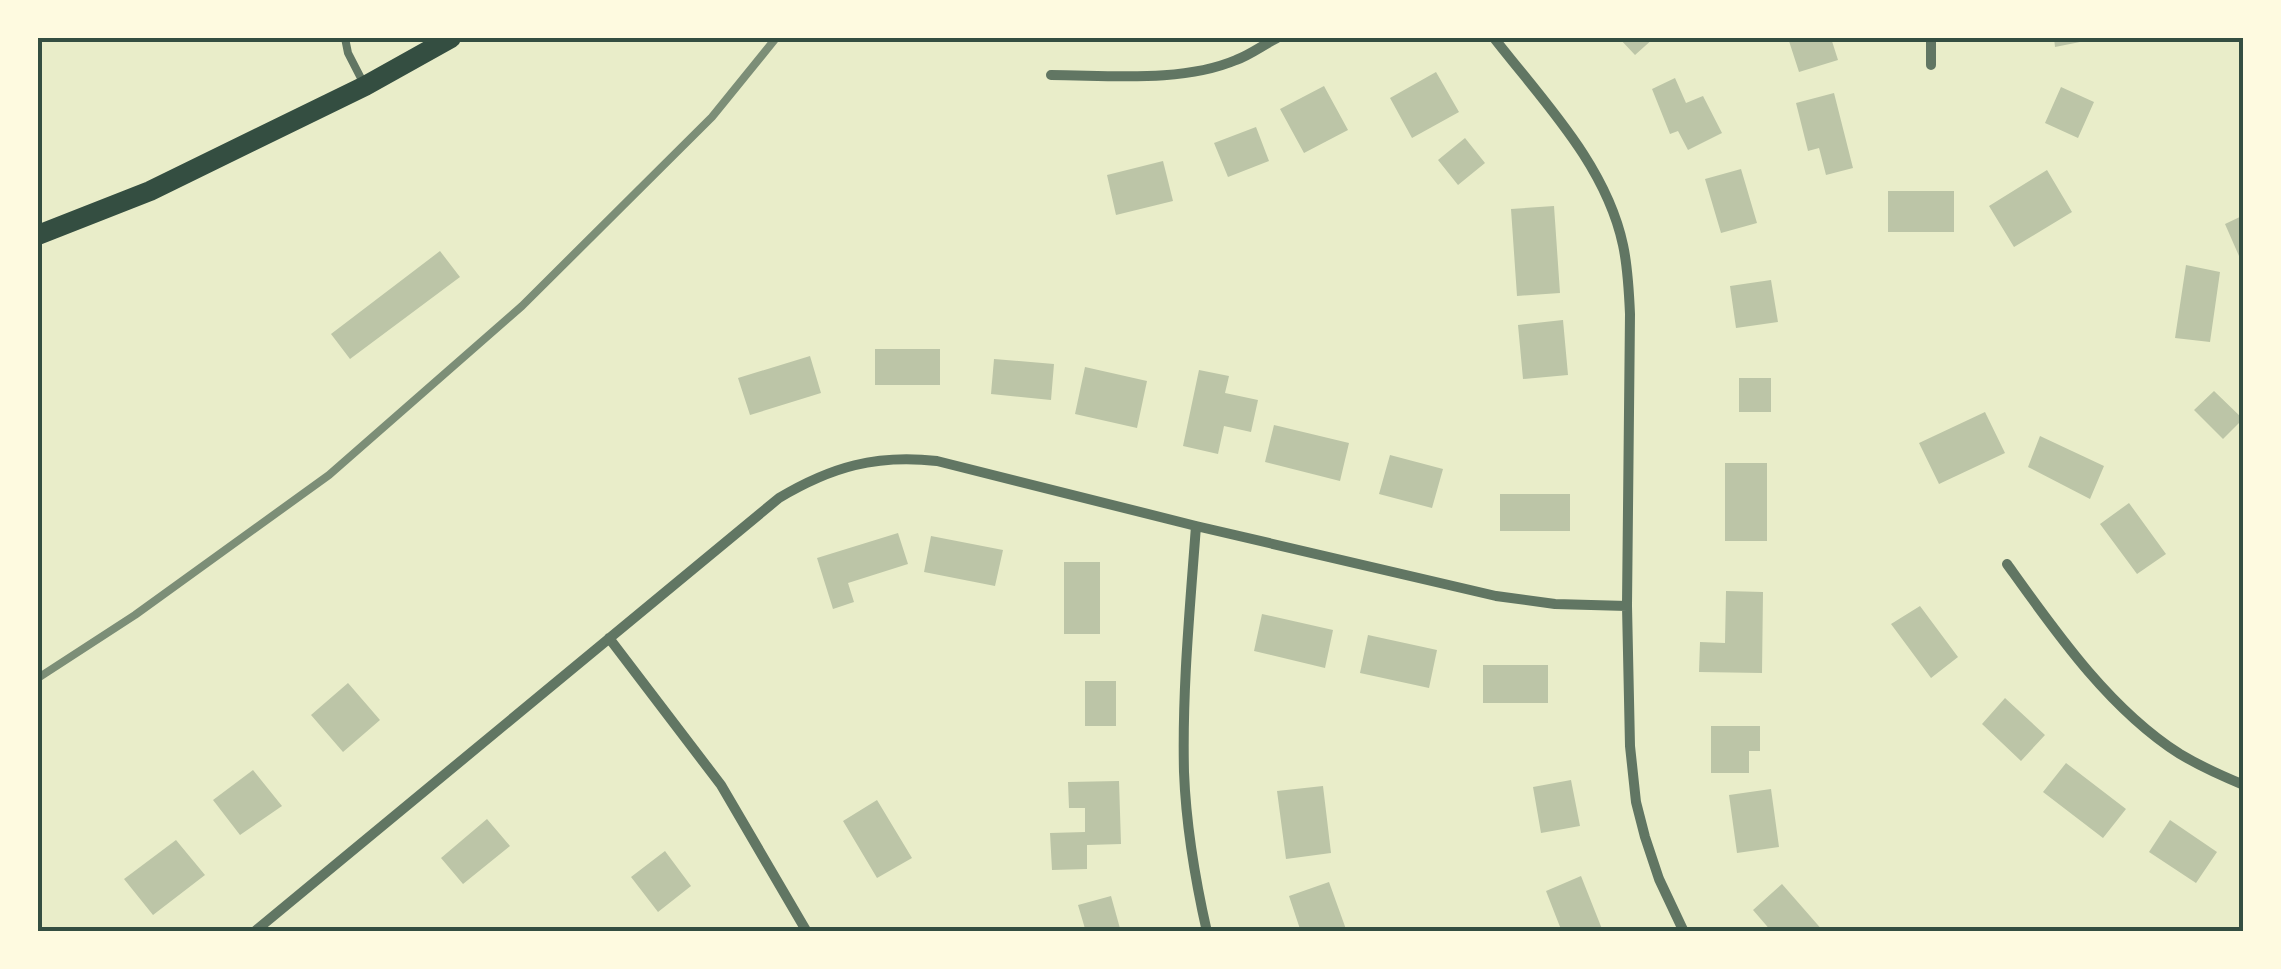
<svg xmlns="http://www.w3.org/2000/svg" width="2281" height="969" viewBox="0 0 2281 969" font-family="'Nunito Sans',sans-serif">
	<rect width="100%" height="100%" fill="#e9edc9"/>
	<path fill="#bcc5a7" d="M 1619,38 L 1654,38 L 1635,55 Z
		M 1788,38 L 1831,38 L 1838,60 L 1799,72 Z
		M 2054,38 L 2094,38 L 2095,39 L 2055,47 Z
		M 1436,72 L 1459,112 L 1412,138 L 1390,98 Z
		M 1675,78 L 1686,103 L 1703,96 L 1722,133 L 1688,150 L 1678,131 L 1670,134 L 1652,89 Z
		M 1324,86 L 1348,130 L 1304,153 L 1280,109 Z
		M 2061,87 L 2094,102 L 2078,138 L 2045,123 Z
		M 1834,93 L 1853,168 L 1826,175 L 1819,148 L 1808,151 L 1796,103 Z
		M 1256,127 L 1269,161 L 1228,177 L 1214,143 Z
		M 1465,138 L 1485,163 L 1458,185 L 1438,160 Z
		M 1163,161 L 1173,201 L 1116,215 L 1107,175 Z
		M 1741,169 L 1757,223 L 1721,233 L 1705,179 Z
		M 2047,170 L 2072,212 L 2014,247 L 1989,206 Z
		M 1888,191 L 1954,191 L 1954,232 L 1888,232 Z
		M 1554,206 L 1560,293 L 1517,296 L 1511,209 Z
		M 2244,215 L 2244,254 L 2239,256 L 2225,224 Z
		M 440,251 L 460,277 L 350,359 L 331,334 Z
		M 2186,265 L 2220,272 L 2210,342 L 2175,338 Z
		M 1771,280 L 1778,322 L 1736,328 L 1730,286 Z
		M 1563,320 L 1568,375 L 1523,379 L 1518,325 Z
		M 875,349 L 940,349 L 940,385 L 875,385 Z
		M 810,356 L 821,393 L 750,415 L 738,378 Z
		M 994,359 L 1054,364 L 1051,400 L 991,394 Z
		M 1085,367 L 1147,381 L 1137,428 L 1075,414 Z
		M 1199,370 L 1229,376 L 1225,393 L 1258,400 L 1251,432 L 1224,426 L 1218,454 L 1183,446 Z
		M 1739,378 L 1771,378 L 1771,412 L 1739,412 Z
		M 2214,391 L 2243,419 L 2223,439 L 2194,410 Z
		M 1985,412 L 2005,453 L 1939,484 L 1919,443 Z
		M 1274,425 L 1349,443 L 1340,481 L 1265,462 Z
		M 2040,436 L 2104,466 L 2090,499 L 2028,467 Z
		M 1390,455 L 1443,469 L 1432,508 L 1379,494 Z
		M 1725,463 L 1767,463 L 1767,541 L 1725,541 Z
		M 1500,494 L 1570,494 L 1570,531 L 1500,531 Z
		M 2129,503 L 2166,554 L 2137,574 L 2100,524 Z
		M 898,533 L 908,564 L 848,583 L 854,602 L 833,609 L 817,558 Z
		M 931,536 L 1003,550 L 995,586 L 924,572 Z
		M 1064,562 L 1100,562 L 1100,634 L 1064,634 Z
		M 1726,591 L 1763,592 L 1762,673 L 1699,672 L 1700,642 L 1725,643 Z
		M 1920,606 L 1958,657 L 1931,678 L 1891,624 Z
		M 1262,614 L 1333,630 L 1325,668 L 1254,651 Z
		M 1368,635 L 1437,650 L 1429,688 L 1360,673 Z
		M 1483,665 L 1548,665 L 1548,703 L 1483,703 Z
		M 1085,681 L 1116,681 L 1116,726 L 1085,726 Z
		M 348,683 L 380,720 L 343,752 L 311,715 Z
		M 2005,698 L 2045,735 L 2021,761 L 1982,724 Z
		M 1711,726 L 1760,726 L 1760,751 L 1749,751 L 1749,773 L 1711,773 Z
		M 2066,763 L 2126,809 L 2103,838 L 2043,792 Z
		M 253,770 L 282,806 L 240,835 L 213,800 Z
		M 1571,780 L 1580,826 L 1541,833 L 1533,787 Z
		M 1119,781 L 1121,844 L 1087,845 L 1087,869 L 1052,870 L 1050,833 L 1085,832 L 1085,808 L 1069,808 L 1068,782 Z
		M 1323,786 L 1331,853 L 1286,859 L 1277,791 Z
		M 1771,789 L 1779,847 L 1737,853 L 1729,795 Z
		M 877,800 L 912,858 L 877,878 L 843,821 Z
		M 487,819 L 510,846 L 463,884 L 441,858 Z
		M 2170,820 L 2217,852 L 2196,883 L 2149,852 Z
		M 176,840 L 205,875 L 153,915 L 124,879 Z
		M 665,851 L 691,886 L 658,912 L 631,877 Z
		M 1581,876 L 1602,929 L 1596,932 L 1562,932 L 1546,891 Z
		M 1329,882 L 1347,932 L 1301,932 L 1289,896 Z
		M 1782,884 L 1824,932 L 1772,932 L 1753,910 Z
		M 1111,896 L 1121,932 L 1086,932 L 1078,905 Z"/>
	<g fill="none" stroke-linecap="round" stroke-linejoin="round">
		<path stroke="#617663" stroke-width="8" d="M 345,38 L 348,53 L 365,86"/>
		<path stroke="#617663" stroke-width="10" d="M 1494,38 C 1543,101 1606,165 1623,245 C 1628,268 1629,291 1630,314 L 1627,606 L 1630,746 L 1636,802 L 1645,837 L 1659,879 L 1684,932
			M 1931,65 L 1931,38
			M 1051,75 C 1108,75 1182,83 1236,60 C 1250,55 1263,45 1277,38
			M 1196,526 C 1190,608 1182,689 1184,772 C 1186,825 1195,879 1207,932
			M 2007,564 C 2055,631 2109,709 2180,754 C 2200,766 2222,776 2244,785
			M 609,638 L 721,785 L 807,932
			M 254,932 L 779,498 C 831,467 876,454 937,461 L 1196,526 L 1496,596 L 1555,604 L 1627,606"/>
		<path stroke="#344e41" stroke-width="20" d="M 38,235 L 150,191 L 365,86 L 451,38"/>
		<path stroke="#7c8e77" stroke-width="8" d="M 38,678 L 135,615 L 329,475 L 522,306 L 712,117 L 776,38"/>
	</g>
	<rect width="2281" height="969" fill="none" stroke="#fefae0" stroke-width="80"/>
	<rect x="40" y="40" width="2201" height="889" fill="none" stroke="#344e41" stroke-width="4"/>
</svg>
